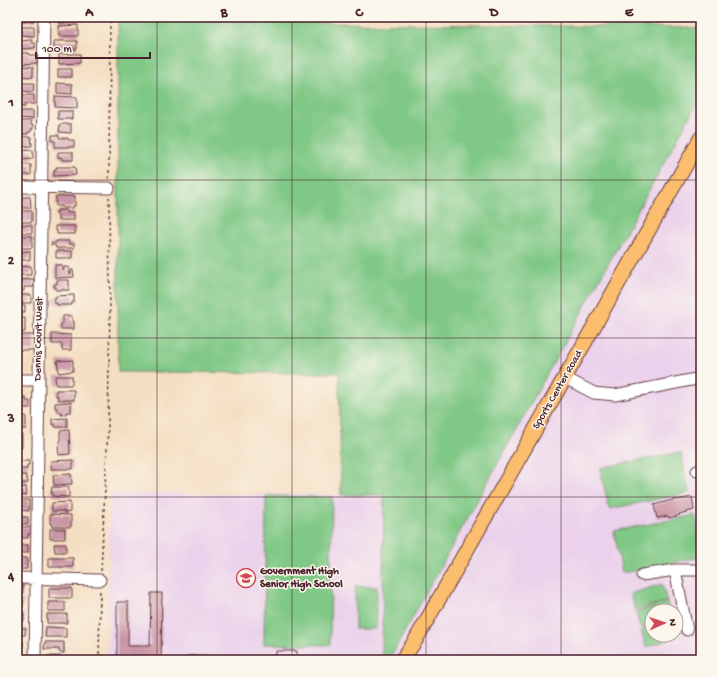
<svg xmlns="http://www.w3.org/2000/svg" width="718" height="677" viewBox="0 0 718 677" font-family="'Gochi Hand',sans-serif">
	<rect width="100%" height="100%" fill="#fbf7ec"/>
	<filter id="ink" filterUnits="userSpaceOnUse"><feTurbulence type="fractalNoise" baseFrequency=".025" numOctaves="2"/><feDisplacementMap in="SourceGraphic" scale="8" xChannelSelector="R" yChannelSelector="G"/><feConvolveMatrix kernelMatrix="1 2 1 2 8 2 1 2 1" color-interpolation-filters="sRGB"/></filter>
	<filter id="wash" filterUnits="userSpaceOnUse"><feTurbulence type="fractalNoise" baseFrequency=".012" numOctaves="4" result="noise"/><feDisplacementMap in="SourceGraphic" scale="16" xChannelSelector="R" yChannelSelector="G"/><feGaussianBlur stdDeviation="0.9" result="paint"/><feColorMatrix in="noise" values="0 0 0 0 0 0 0 0 0 0 0 0 0 0 0 0 0 1.4 0 .05"/><feComposite in="paint" operator="in"/></filter>
	<g filter="url(#wash)">
		<rect width="100%" height="100%" fill="#f4dec1"/>
		<path fill="#ebd1eb" fill-rule="evenodd" d="M 701,97 L 701,660 L 389,660 ZM 652,611 L 676,611 L 676,635 L 652,635 Z
			M 110,493 L 384,495 L 382,660 L 107,660 Z"/>
		<path fill="#7fc885" stroke="#647458" d="M 118,20 L 701,28 L 701,96 L 389,660 L 382,660 L 384,495 L 341,495 L 339,373 L 118,372 Z
			M 681,452 L 689,493 L 609,509 L 600,468 Z
			M 266,496 L 332,497 L 330,645 L 264,644 Z
			M 695,515 L 701,548 L 701,557 L 622,573 L 614,531 Z
			M 662,584 L 667,601 L 635,610 L 630,594 Z
			M 355,586 L 377,587 L 376,629 L 355,629 Z
			M 667,602 L 670,611 L 652,611 L 652,625 L 640,628 L 636,612 Z
			M 652,627 L 652,635 L 676,635 L 676,632 L 677,637 L 646,647 L 641,630 Z"/>
		<g id="blocks">
			<path fill="#ca95a6" d="M 21,17 L 34,17 L 34,21 L 21,22 Z
				M 59,17 L 79,17 L 79,22 L 59,23 Z
				M 78,25 L 78,36 L 59,36 L 59,26 Z
				M 21,27 L 34,27 L 34,36 L 21,35 Z
				M 32,40 L 32,43 L 35,43 L 35,48 L 20,49 L 20,41 Z
				M 54,41 L 77,41 L 77,49 L 54,49 Z
				M 20,53 L 29,53 L 29,55 L 37,55 L 37,63 L 21,64 Z
				M 59,54 L 80,54 L 80,63 L 59,64 Z
				M 17,66 L 33,67 L 33,77 L 17,76 Z
				M 58,69 L 72,69 L 72,77 L 58,77 Z
				M 20,83 L 34,83 L 33,92 L 19,91 Z
				M 57,83 L 72,84 L 72,94 L 57,93 Z
				M 19,95 L 34,95 L 34,104 L 25,104 L 25,107 L 22,107 L 22,104 L 19,104 Z
				M 55,96 L 77,97 L 77,108 L 55,107 Z
				M 17,111 L 33,111 L 33,119 L 17,118 Z
				M 58,111 L 72,111 L 72,119 L 58,119 Z
				M 19,121 L 31,121 L 31,125 L 33,125 L 33,129 L 31,129 L 31,132 L 28,132 L 28,134 L 19,134 Z
				M 60,124 L 71,124 L 71,133 L 59,132 Z
				M 52,135 L 59,135 L 59,138 L 68,138 L 68,140 L 74,140 L 74,147 L 55,147 L 55,141 L 52,141 Z
				M 17,137 L 31,137 L 32,146 L 17,146 Z
				M 33,150 L 33,159 L 19,160 L 19,151 Z
				M 58,152 L 73,152 L 73,160 L 62,160 L 62,158 L 58,157 Z
				M 18,165 L 31,165 L 31,175 L 18,175 Z
				M 56,167 L 75,167 L 76,175 L 54,176 L 54,170 L 56,170 Z
				M 56,196 L 75,196 L 75,206 L 73,206 L 73,208 L 62,208 L 62,206 L 56,206 Z
				M 17,197 L 30,197 L 31,208 L 17,208 Z
				M 58,210 L 67,210 L 67,213 L 74,212 L 74,220 L 58,220 L 58,215 L 56,215 L 56,212 L 58,212 Z
				M 17,211 L 32,211 L 32,222 L 17,222 Z
				M 18,225 L 32,225 L 32,233 L 18,233 Z
				M 55,226 L 75,226 L 75,234 L 57,234 L 57,230 L 55,230 Z
				M 17,236 L 32,236 L 32,248 L 17,248 Z
				M 56,241 L 69,241 L 69,244 L 74,244 L 74,248 L 56,248 L 55,245 L 51,245 L 51,243 L 56,243 Z
				M 30,251 L 30,260 L 17,260 L 17,252 Z
				M 56,251 L 72,251 L 72,258 L 56,258 Z
				M 55,265 L 62,265 L 62,269 L 64,269 L 64,267 L 69,267 L 70,274 L 71,274 L 71,270 L 73,270 L 74,277 L 55,278 Z
				M 31,266 L 31,275 L 17,275 L 17,267 Z
				M 34,279 L 34,287 L 24,287 L 24,291 L 17,291 L 17,280 Z
				M 57,280 L 69,280 L 69,290 L 56,290 L 56,287 L 54,287 L 54,284 L 57,284 Z
				M 17,295 L 31,295 L 31,303 L 17,303 Z
				M 74,295 L 74,302 L 72,302 L 72,305 L 57,305 L 57,303 L 54,303 L 54,298 L 56,298 L 56,296 Z
				M 17,305 L 25,305 L 25,312 L 21,312 L 21,318 L 25,318 L 25,332 L 17,333 Z
				M 63,316 L 72,316 L 72,321 L 74,321 L 74,329 L 61,329 L 61,324 L 63,323 Z
				M 52,334 L 71,335 L 71,350 L 62,350 L 62,344 L 52,344 Z
				M 18,335 L 34,335 L 34,350 L 17,350 Z
				M 73,360 L 73,371 L 59,373 L 57,361 Z
				M 55,376 L 72,376 L 72,385 L 56,385 Z
				M 56,390 L 74,390 L 74,400 L 58,400 L 58,396 L 56,396 Z
				M 17,397 L 26,397 L 26,401 L 30,401 L 30,408 L 17,408 Z
				M 71,402 L 71,412 L 66,412 L 66,414 L 61,415 L 61,412 L 57,412 L 57,408 L 55,408 L 55,403 Z
				M 17,416 L 26,416 L 26,429 L 17,429 Z
				M 67,418 L 67,427 L 55,427 L 55,424 L 52,425 L 52,419 Z
				M 69,430 L 70,454 L 59,455 L 58,446 L 60,446 L 60,431 Z
				M 17,434 L 22,434 L 22,448 L 17,448 Z
				M 73,460 L 73,469 L 51,469 L 51,461 Z
				M 17,461 L 29,461 L 29,465 L 27,465 L 27,469 L 17,469 Z
				M 71,474 L 72,484 L 54,485 L 53,475 Z
				M 26,475 L 28,483 L 17,484 L 17,476 Z
				M 26,487 L 27,495 L 17,496 L 17,488 Z
				M 52,487 L 69,487 L 69,497 L 53,496 L 53,493 L 51,493 Z
				M 692,497 L 694,510 L 679,514 L 680,515 L 669,518 L 668,516 L 657,518 L 654,505 L 676,499 L 676,500 Z
				M 21,500 L 29,500 L 29,511 L 17,510 L 17,502 Z
				M 70,502 L 70,512 L 64,513 L 64,511 L 52,511 L 52,503 Z
				M 50,514 L 71,515 L 71,527 L 52,527 L 52,524 L 50,524 Z
				M 17,517 L 28,517 L 28,524 L 22,524 L 21,526 L 17,526 Z
				M 21,527 L 31,527 L 31,534 L 28,534 L 28,538 L 17,538 L 17,529 L 21,529 Z
				M 50,529 L 65,529 L 65,539 L 50,539 Z
				M 54,544 L 66,544 L 66,552 L 55,552 Z
				M 17,545 L 28,545 L 28,553 L 17,553 Z
				M 17,556 L 19,556 L 19,558 L 27,558 L 27,569 L 17,569 Z
				M 49,558 L 73,558 L 73,567 L 49,567 Z
				M 17,585 L 23,585 L 23,593 L 19,593 L 19,597 L 17,597 Z
				M 49,588 L 72,588 L 72,598 L 49,598 Z
				M 151,593 L 162,593 L 161,658 L 117,658 L 117,602 L 128,602 L 128,646 L 150,646 Z
				M 17,600 L 23,600 L 23,606 L 21,606 L 21,610 L 17,610 Z
				M 48,602 L 65,602 L 65,611 L 48,611 Z
				M 17,613 L 24,613 L 24,621 L 21,621 L 21,625 L 17,625 Z
				M 47,614 L 67,614 L 67,623 L 47,623 Z
				M 46,627 L 66,628 L 66,637 L 45,637 Z
				M 17,628 L 26,628 L 25,635 L 20,635 L 20,638 L 17,638 Z
				M 17,641 L 23,641 L 23,647 L 19,647 L 19,652 L 17,652 Z
				M 45,642 L 64,642 L 64,653 L 59,652 L 59,649 L 44,649 Z
				M 276,651 L 297,651 L 297,660 L 276,660 Z
				M 47,656 L 61,656 L 61,660 L 45,660 L 45,658 L 47,659 Z
				M 187,656 L 208,656 L 208,660 L 187,660 Z"/>
		</g>
	</g>
	<g filter="url(#ink)">
		<use href="#blocks" fill-opacity="0" stroke="#643c42" stroke-width="1"/>
		<g fill="none" stroke-linecap="round" stroke-linejoin="round">
			<defs>
				<path id="minor" d="M 17,187 L 109,188
					M 565,378 L 594,393 L 615,395 L 701,378
					M 17,380 L 39,380
					M 697,471 L 701,470
					M 675,570 L 687,630
					M 642,575 L 675,570 L 701,570
					M 17,578 L 100,580
					M 35,660 L 44,17"/>
				<path id="major" d="M 402,660 L 415,641 L 701,138"/>
			</defs>
			<use href="#minor" stroke="#643c42" stroke-width="13"/>
			<use href="#major" stroke="#643c42" stroke-width="16"/>
			<path stroke="#643c42" stroke-width="1.5" stroke-dasharray="3 3" stroke-linecap="butt" d="M 109,179 L 110,17
				M 101,571 L 108,427 L 110,305 L 109,197
				M 99,660 L 100,589"/>
			<use href="#minor" stroke="#fff" stroke-width="11"/>
			<use href="#major" stroke="#fbbd6e" stroke-width="14"/>
		</g>
	</g>
	<path fill="none" stroke="#4a1f2b" stroke-width="1" stroke-opacity="0.55" d="M 157,17 L 157,660M 292,17 L 292,660M 426,17 L 426,660M 561,17 L 561,660M 17,180 L 701,180M 17,338 L 701,338M 17,497 L 701,497"/>
	<defs>
		<symbol id="school-ring" viewBox="-11 -11 22 22"><circle r="9.5" fill="#fbf7ec" stroke="#d1495b" stroke-width="1.5"/><path d="M0-5L7-2L0 1L-7-2ZM-4 1L0 2.5L4 1V4Q0 6-4 4Z" fill="#d1495b"/></symbol>
	</defs>
	<g fill-rule="evenodd">
		<use href="#school-ring" x="235" y="567" width="22" height="22"/>
	</g>
	<g text-anchor="middle" dominant-baseline="central" stroke-width="3" stroke-linejoin="round" paint-order="stroke">
		<g font-size="11" fill="#4a1f2b" stroke="#fbf7ec">
			<text transform="translate(39 339) rotate(-89)">Dennis Court West</text>
			<text transform="translate(558 390) rotate(-60)">Sports Center Road</text>
		</g>
		<g font-size="11" font-weight="bold" fill="#4a1f2b" stroke="#fbf7ec" text-anchor="start">
			<text x="260" y="572">Government High<tspan x="260" dy="13">Senior High School</tspan></text>
		</g>
	</g>
	<rect width="718" height="677" fill="none" stroke="#fbf7ec" stroke-width="44"/>
	<g transform="translate(664 623) rotate(87)"><circle r="19" fill="#fbf7ec" stroke="#b4a19f"/>
	<path d="M0-3L7 15L0 10L-7 15Z" fill="#d1495b"/>
	<text y="-6" font-size="11" font-weight="bold" text-anchor="middle" fill="#4a1f2b">N</text>
	</g>
	<path d="M36 52v6h114v-6" fill="none" stroke="#4a1f2b" stroke-width="2"/>
	<text x="42" y="52" font-size="12" fill="#4a1f2b" stroke="#fbf7ec" stroke-width="3" paint-order="stroke">100 m</text>
	<rect x="22" y="22" width="674" height="633" fill="none" stroke="#4a1f2b" stroke-width="1.5"/>
	<g font-size="13" text-anchor="middle" font-weight="bold" fill="#4a1f2b">
		<text x="89" y="16">A</text>
		<text x="224" y="16">B</text>
		<text x="359" y="16">C</text>
		<text x="494" y="16">D</text>
		<text x="629" y="16">E</text>
		<text x="11" y="106">1</text>
		<text x="11" y="264">2</text>
		<text x="11" y="422">3</text>
		<text x="11" y="580">4</text>
	</g>
</svg>
